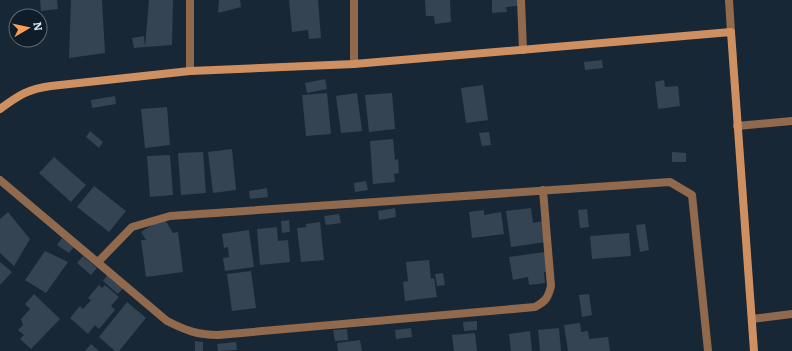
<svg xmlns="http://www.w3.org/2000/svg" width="792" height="351" viewBox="0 0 792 351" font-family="Literata,serif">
	<rect width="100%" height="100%" fill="#182735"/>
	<path fill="#344453" d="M 40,0 L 57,0 L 58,9 L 41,11 Z
		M 71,0 L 102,0 L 105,53 L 69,58 Z
		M 149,0 L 173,0 L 172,45 L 145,47 Z
		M 219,0 L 240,0 L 241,7 L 218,13 Z
		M 289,0 L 318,0 L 321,38 L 309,39 L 308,30 L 292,32 Z
		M 425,0 L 450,0 L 451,22 L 435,24 L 434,16 L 426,16 Z
		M 492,0 L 517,0 L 517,6 L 506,7 L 507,12 L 492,13 Z
		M 144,36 L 145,47 L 134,48 L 132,38 Z
		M 602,60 L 603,68 L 585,70 L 584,62 Z
		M 325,79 L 327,89 L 307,93 L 305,83 Z
		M 664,80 L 665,87 L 678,86 L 680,106 L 658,109 L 655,82 Z
		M 483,85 L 488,120 L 466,123 L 461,88 Z
		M 327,93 L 331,134 L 306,136 L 302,95 Z
		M 357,93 L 362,131 L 341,133 L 336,96 Z
		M 392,93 L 395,129 L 369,132 L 365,95 Z
		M 115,96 L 116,104 L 92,108 L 91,100 Z
		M 167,107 L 170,145 L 145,148 L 141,109 Z
		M 90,131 L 103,142 L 99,148 L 86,137 Z
		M 489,132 L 491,145 L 482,146 L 479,133 Z
		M 393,139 L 395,160 L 398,159 L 399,173 L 394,174 L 395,182 L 373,184 L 370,141 Z
		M 232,149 L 236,190 L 213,193 L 208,152 Z
		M 203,152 L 206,193 L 181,195 L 178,153 Z
		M 672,152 L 686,153 L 686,162 L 672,162 Z
		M 170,155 L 173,195 L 150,197 L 147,156 Z
		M 54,157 L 86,185 L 71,202 L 39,173 Z
		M 366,181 L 368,190 L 355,192 L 354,183 Z
		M 94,186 L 126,211 L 109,232 L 77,207 Z
		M 267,188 L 268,197 L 250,199 L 249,191 Z
		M 395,208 L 396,217 L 379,220 L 378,211 Z
		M 531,208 L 533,223 L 543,221 L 546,242 L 511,247 L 506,211 Z
		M 587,209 L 589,227 L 580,228 L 578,210 Z
		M 484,210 L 484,215 L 501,212 L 504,234 L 472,238 L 469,212 Z
		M 8,212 L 30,239 L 14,266 L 0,253 L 0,219 Z
		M 339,214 L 341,223 L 326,225 L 324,216 Z
		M 164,218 L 173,233 L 178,232 L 183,272 L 146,277 L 141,240 L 146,240 L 141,232 Z
		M 289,220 L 290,232 L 282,233 L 281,221 Z
		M 320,222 L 324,260 L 301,262 L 297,228 L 306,227 L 306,224 Z
		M 645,224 L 649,250 L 640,252 L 636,225 Z
		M 277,227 L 278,241 L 288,240 L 290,262 L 260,265 L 257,229 Z
		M 249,230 L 254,267 L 225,271 L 223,258 L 229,257 L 228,247 L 224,248 L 222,234 Z
		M 629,233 L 631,256 L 592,259 L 590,236 Z
		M 62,238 L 74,247 L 69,253 L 57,245 Z
		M 45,251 L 68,262 L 46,293 L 25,280 Z
		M 545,252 L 548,271 L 544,272 L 545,283 L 529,285 L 528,277 L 513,280 L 509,257 Z
		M 83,256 L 97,268 L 91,275 L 77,263 Z
		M 429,260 L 431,279 L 434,278 L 437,297 L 405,301 L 403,282 L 408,281 L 406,262 Z
		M 0,262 L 12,272 L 0,285 Z
		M 251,271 L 256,308 L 232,311 L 227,274 Z
		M 443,273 L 445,285 L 437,286 L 435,274 Z
		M 108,274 L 123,288 L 118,294 L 103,281 Z
		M 99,285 L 102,288 L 105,285 L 119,297 L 111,306 L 115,310 L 99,329 L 95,325 L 88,334 L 70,318 L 80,306 L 83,309 L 91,300 L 88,298 Z
		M 34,294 L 60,319 L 31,349 L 20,339 L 24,335 L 18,330 L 23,325 L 21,319 L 30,309 L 25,304 Z
		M 589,294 L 592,315 L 582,317 L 579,295 Z
		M 127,302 L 146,318 L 119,351 L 115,351 L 99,337 Z
		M 477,321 L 477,330 L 464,331 L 463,322 Z
		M 580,323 L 581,332 L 588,331 L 589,339 L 608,337 L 610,351 L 568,351 L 564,325 Z
		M 411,328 L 412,337 L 396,339 L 395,330 Z
		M 559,328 L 561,351 L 540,351 L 538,330 Z
		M 347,329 L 348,340 L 335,341 L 333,330 Z
		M 530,331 L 532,351 L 511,351 L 509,334 Z
		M 475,333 L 477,351 L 454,351 L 452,335 Z
		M 360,340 L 362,351 L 338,351 L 337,343 Z
		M 195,341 L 203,342 L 203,351 L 195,351 Z
		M 236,342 L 237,350 L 218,351 L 217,344 Z
		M 91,344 L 99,351 L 85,351 Z"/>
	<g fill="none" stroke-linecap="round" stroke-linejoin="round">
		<path stroke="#916a4d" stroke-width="8" d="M 737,126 L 792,121"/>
		<path stroke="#916a4d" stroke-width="8" d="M 190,0 L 190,71
			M 354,0 L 354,64
			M 521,0 L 523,50
			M 729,0 L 731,32
			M 0,180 L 167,321 C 185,330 197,335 218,335 L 535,307 C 546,301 548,298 551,286 L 543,190
			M 98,262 L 132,227 L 170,216 L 670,182 L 692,195 L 708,351
			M 752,319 L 792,314"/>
		<path stroke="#cf9061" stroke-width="8" d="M 0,109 C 19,95 28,89 51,86 L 190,71 L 354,64 L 731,32 L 754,351"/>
	</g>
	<g transform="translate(28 28) rotate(81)"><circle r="19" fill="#0f1d2b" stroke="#5e6a76"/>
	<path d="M0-3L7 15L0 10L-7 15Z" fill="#fc9d52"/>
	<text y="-6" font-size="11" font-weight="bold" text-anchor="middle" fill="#d4dee7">N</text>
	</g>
</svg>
